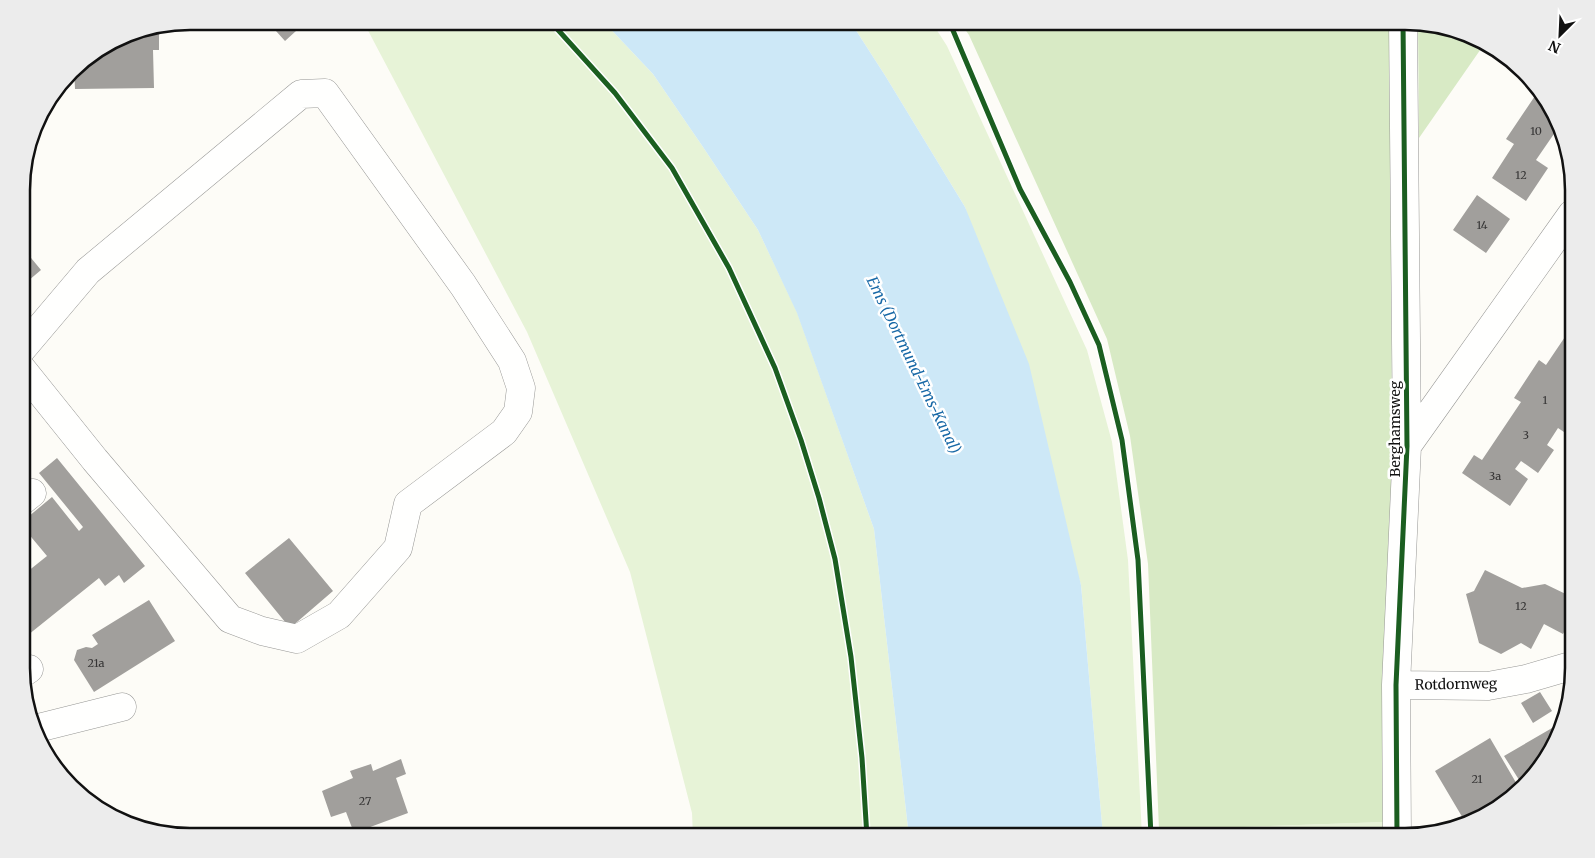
<svg xmlns="http://www.w3.org/2000/svg" width="1595" height="858" viewBox="0 0 1595 858" font-family="Merriweather,serif">
	<rect width="100%" height="100%" fill="#fdfcf7"/>
	<path fill="#e7f3d7" d="M 363,21 L 603,21 L 653,74 L 703,147 L 758,230 L 797,312 L 874,529 L 909,837 L 693,837 L 692,813 L 630,572 L 527,332 Z
		M 850,21 L 931,21 L 947,46 L 1087,350 L 1112,442 L 1128,560 L 1142,836 L 1103,836 L 1081,585 L 965,207 L 886,77 Z
		M 1385,822 L 1385,836 L 1159,836 L 1159,830 Z"/>
	<path fill="#d8eac5" d="M 959,21 L 1390,21 L 1392,442 L 1385,822 L 1159,830 L 1148,564 L 1130,436 L 1107,339 L 969,35 Z
		M 1418,24 L 1480,39 L 1485,43 L 1419,138 Z"/>
	<path fill="#cde8f7" d="M 603,21 L 850,21 L 886,77 L 965,207 L 1029,364 L 1081,585 L 1103,836 L 909,837 L 874,529 L 797,313 L 758,230 L 703,147 L 653,74 Z"/>
	<path fill="#a19f9c" d="M 267,21 L 307,21 L 285,41 Z
		M 159,27 L 159,50 L 153,50 L 154,88 L 75,89 L 74,68 L 78,63 L 125,34 Z
		M 1539,90 L 1545,96 L 1558,128 L 1536,160 L 1548,168 L 1526,201 L 1492,178 L 1514,144 L 1506,139 Z
		M 1477,195 L 1510,219 L 1486,253 L 1453,230 Z
		M 22,247 L 41,270 L 22,286 Z
		M 1573,325 L 1573,438 L 1558,428 L 1547,445 L 1554,450 L 1538,473 L 1521,461 L 1515,469 L 1528,479 L 1510,506 L 1462,473 L 1474,455 L 1482,460 L 1521,402 L 1514,398 L 1539,360 L 1546,365 Z
		M 57,458 L 145,566 L 124,583 L 119,575 L 105,586 L 99,578 L 23,639 L 22,576 L 47,556 L 22,526 L 22,522 L 52,497 L 79,531 L 83,527 L 39,473 Z
		M 289,538 L 333,591 L 290,628 L 245,573 Z
		M 1485,570 L 1522,588 L 1545,584 L 1574,598 L 1574,614 L 1563,634 L 1544,624 L 1531,649 L 1521,643 L 1501,654 L 1479,643 L 1466,594 L 1474,591 Z
		M 149,600 L 175,641 L 94,692 L 74,660 L 77,650 L 86,647 L 92,648 L 98,644 L 92,635 Z
		M 1540,692 L 1552,711 L 1533,723 L 1521,703 Z
		M 1559,724 L 1560,726 L 1556,743 L 1521,783 L 1504,756 Z
		M 1490,738 L 1518,786 L 1514,791 L 1464,820 L 1435,771 Z
		M 401,759 L 406,774 L 396,778 L 408,813 L 354,833 L 346,812 L 331,817 L 322,791 L 353,778 L 350,771 L 371,764 L 373,771 Z"/>
	<g fill="none" stroke-linecap="round" stroke-linejoin="round">
		<defs>
			<path id="minor" d="M 22,349 L 88,271 L 301,94 L 325,93 L 463,285 L 512,361 L 521,388 L 518,412 L 504,432 L 408,504 L 398,548 L 339,615 L 297,639 L 262,631 L 230,619 L 95,460 L 22,369
				M 1407,446 L 1572,214
				M 22,501 L 32,493
				M 23,673 L 29,669
				M 1396,685 L 1488,686 L 1526,679 L 1574,665
				M 38,728 L 122,707
				M 1397,836 L 1396,685 L 1407,446 L 1403,21"/>
		</defs>
		<use href="#minor" stroke="#979795" stroke-width="29"/>
		<use href="#minor" stroke="#fffffe" stroke-width="28"/>
		<defs>
			<path id="cycleway" d="M 550,21 L 615,93 L 672,168 L 729,268 L 775,368 L 801,440 L 819,498 L 835,559 L 851,657 L 862,758 L 867,837
				M 949,21 L 1020,189 L 1070,282 L 1099,345 L 1122,440 L 1138,560 L 1151,836
				M 1397,836 L 1396,685 L 1407,446 L 1403,21"/>
		</defs>
		<use href="#cycleway" stroke="#fff" stroke-width="8"/>
		<use href="#cycleway" stroke="#1b5e20" stroke-width="5"/>
	</g>
	<g text-anchor="middle" dominant-baseline="central" stroke-width="5" stroke-linejoin="round" paint-order="stroke">
		<g font-size="11" fill="#353434">
			<text x="1536" y="131">10</text>
			<text x="1521" y="175">12</text>
			<text x="1482" y="225">14</text>
			<text x="1545" y="400">1</text>
			<text x="1526" y="435">3</text>
			<text x="1495" y="476">3a</text>
			<text x="1521" y="606">12</text>
			<text x="96" y="663">21a</text>
			<text x="1477" y="779">21</text>
			<text x="365" y="801">27</text>
		</g>
		<g font-size="14" fill="#111" stroke="#fff">
			<text transform="translate(1395 429) rotate(-90)">Berghamsweg</text>
			<text transform="translate(1456 684) rotate(-1)">Rotdornweg</text>
		</g>
		<g font-size="15" font-style="italic" fill="#1768a6" stroke="#fff">
			<text transform="translate(914 365) rotate(64)">Ems (Dortmund-Ems-Kanal)</text>
		</g>
	</g>
	<path d="M0 0H1595V858H0ZM190 30H1405A160 160 0 0 1 1565 190V668A160 160 0 0 1 1405 828H190A160 160 0 0 1 30 668V190A160 160 0 0 1 190 30Z" fill="#ececec" fill-rule="evenodd"/>
	<path fill="none" stroke="#111" stroke-width="2.5" d="M190 30H1405A160 160 0 0 1 1565 190V668A160 160 0 0 1 1405 828H190A160 160 0 0 1 30 668V190A160 160 0 0 1 190 30Z"/>
	<g transform="translate(1560 35) rotate(204)" stroke="#ffffff" stroke-width="4" paint-order="stroke">
	<path d="M0-4L9 19L0 12L-9 19Z" fill="#111111"/>
	<text y="-8" font-size="14" font-weight="bold" text-anchor="middle" fill="#111111">N</text>
	</g>
</svg>
